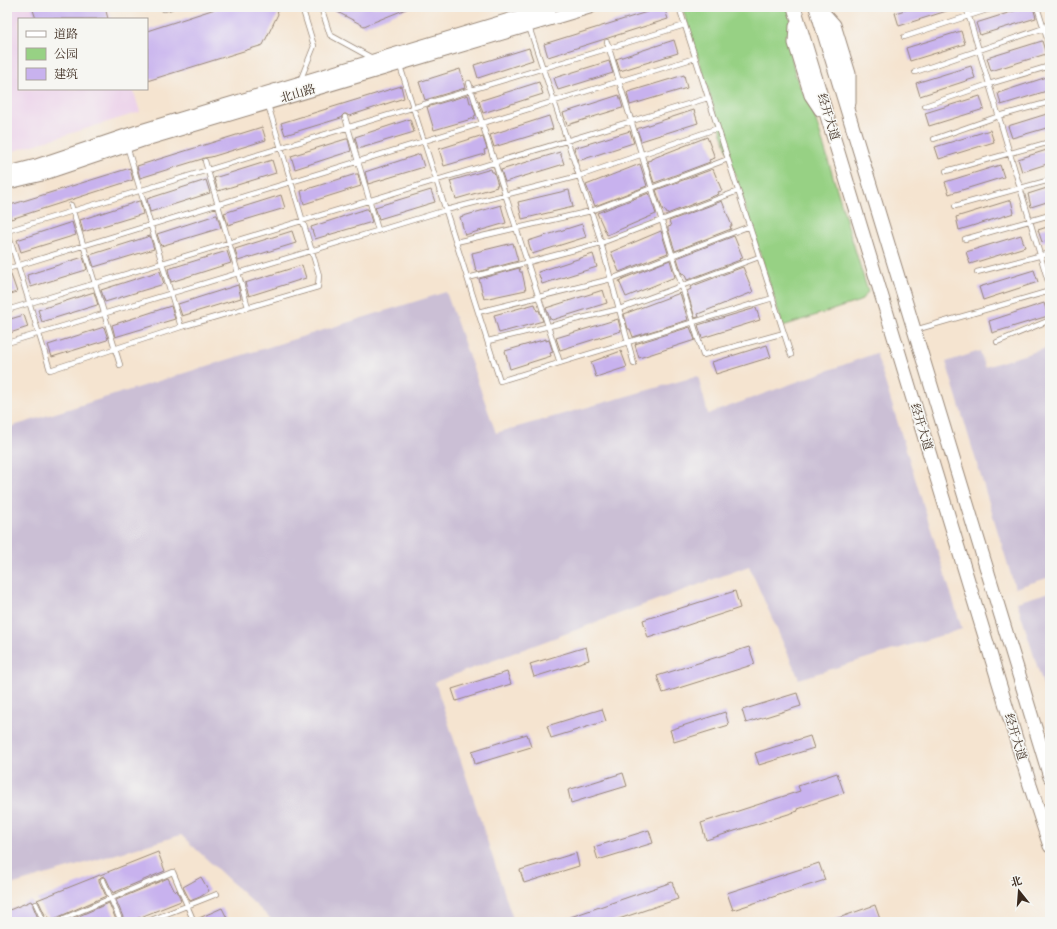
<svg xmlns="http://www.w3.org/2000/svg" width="1057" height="929" viewBox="0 0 1057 929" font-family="'IM FELL DW Pica','Noto Serif SC',serif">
	<rect width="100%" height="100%" fill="#f6f6f2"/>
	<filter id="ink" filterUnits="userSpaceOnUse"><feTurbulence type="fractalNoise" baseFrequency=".025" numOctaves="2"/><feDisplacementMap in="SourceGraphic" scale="8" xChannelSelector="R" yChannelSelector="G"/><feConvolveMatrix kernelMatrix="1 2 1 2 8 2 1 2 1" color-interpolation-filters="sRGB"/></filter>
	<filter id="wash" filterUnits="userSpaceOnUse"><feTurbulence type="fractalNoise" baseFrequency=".012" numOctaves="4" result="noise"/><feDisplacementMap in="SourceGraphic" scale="16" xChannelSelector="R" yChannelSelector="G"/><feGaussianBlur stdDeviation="0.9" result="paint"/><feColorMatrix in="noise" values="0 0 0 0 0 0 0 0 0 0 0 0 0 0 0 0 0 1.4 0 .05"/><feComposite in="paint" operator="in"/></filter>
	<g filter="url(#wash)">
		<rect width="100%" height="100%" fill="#f5e4d0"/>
		<path fill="#ecd1ea" d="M 7,7 L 108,7 L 112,19 L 19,19 L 19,89 L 133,89 L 140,112 L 7,153 Z"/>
		<path fill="#cbbfd5" d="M 446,292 L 496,433 L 698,376 L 708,414 L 876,353 L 962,629 L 799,679 L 749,566 L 435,682 L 514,922 L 274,922 L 181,835 L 7,886 L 7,428 Z
			M 1050,347 L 1050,577 L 1015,588 L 946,362 L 980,351 L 985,367 Z
			M 1050,592 L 1050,707 L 1017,602 Z"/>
		<path fill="#97d184" stroke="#697e51" d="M 682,7 L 788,7 C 793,22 790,33 791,48 C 792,68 798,88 811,104 L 868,292 L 860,301 L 783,326 Z"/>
		<g id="blocks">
			<path fill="#c8b2ee" d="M 32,7 L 105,7 L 108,19 L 36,19 Z
				M 221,7 L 276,7 L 278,14 L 263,45 L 147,81 L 147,31 Z
				M 328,7 L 411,7 L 364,26 Z
				M 663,7 L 664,7 L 668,19 L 548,57 L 544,44 Z
				M 915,7 L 953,7 L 953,9 L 899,26 L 895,13 Z
				M 1027,7 L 1033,7 L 1036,18 L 980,35 L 976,23 Z
				M 961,31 L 965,44 L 910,61 L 906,48 Z
				M 674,40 L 678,53 L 620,71 L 616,59 Z
				M 1042,41 L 1046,54 L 991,71 L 987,58 Z
				M 529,48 L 533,60 L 478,78 L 474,65 Z
				M 609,61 L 613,73 L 558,90 L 554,78 Z
				M 971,66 L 975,78 L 920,96 L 916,83 Z
				M 460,69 L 465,88 L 425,100 L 419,82 Z
				M 684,75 L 687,88 L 630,105 L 627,93 L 628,92 Z
				M 1050,76 L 1050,90 L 1001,105 L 998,93 Z
				M 539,82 L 543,94 L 483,113 L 479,101 Z
				M 401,86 L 404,98 L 349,116 L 346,114 L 344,114 L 342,116 L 341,118 L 285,135 L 281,123 Z
				M 468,95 L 470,103 L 472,103 L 476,115 L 474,116 L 475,118 L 434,130 L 427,107 Z
				M 619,95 L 623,108 L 622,108 L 567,125 L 563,113 Z
				M 980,96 L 984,109 L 929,126 L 925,113 Z
				M 694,110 L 698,123 L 641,141 L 637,129 L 639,128 Z
				M 1050,113 L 1050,127 L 1012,138 L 1008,126 Z
				M 549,116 L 553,129 L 494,147 L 490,135 Z
				M 410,119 L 414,132 L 358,149 L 355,137 Z
				M 262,127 L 266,140 L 211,157 L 204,158 L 202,159 L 140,178 L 137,166 Z
				M 990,130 L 994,142 L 939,159 L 935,147 Z
				M 630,131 L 634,143 L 633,143 L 578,161 L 574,148 Z
				M 480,136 L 480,138 L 483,137 L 487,149 L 484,150 L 485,154 L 444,166 L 439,149 Z
				M 707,137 L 715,158 L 709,160 L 710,162 L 654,183 L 647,161 L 651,160 L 651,159 Z
				M 346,139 L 348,139 L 351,151 L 295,169 L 291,156 Z
				M 1050,149 L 1050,163 L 1022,172 L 1018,159 Z
				M 560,152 L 564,164 L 505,182 L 501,170 Z
				M 420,154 L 424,167 L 368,184 L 365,172 Z
				M 272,160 L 276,173 L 218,191 L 214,178 Z
				M 640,164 L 647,186 L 595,206 L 586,185 Z
				M 1000,165 L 1004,177 L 949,194 L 945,182 Z
				M 130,168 L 133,180 L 11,219 L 7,206 Z
				M 491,169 L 492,172 L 494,172 L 498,185 L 496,185 L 497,187 L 456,199 L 450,181 Z
				M 713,169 L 722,191 L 718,192 L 719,194 L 667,214 L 665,210 L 663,211 L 656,190 Z
				M 356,174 L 358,174 L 361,186 L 304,204 L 301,191 Z
				M 206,180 L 210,193 L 150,212 L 147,199 Z
				M 1050,187 L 1050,201 L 1031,207 L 1028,194 Z
				M 431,190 L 435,202 L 379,219 L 375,207 Z
				M 569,190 L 573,207 L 522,219 L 518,202 Z
				M 649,193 L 656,214 L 607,235 L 597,213 Z
				M 281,195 L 285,208 L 228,225 L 224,213 Z
				M 1011,200 L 1014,213 L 959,230 L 956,217 Z
				M 139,201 L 140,201 L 143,214 L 83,232 L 80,220 Z
				M 722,201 L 732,226 L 730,226 L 731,229 L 675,251 L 668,229 L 668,227 L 671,226 L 669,221 Z
				M 501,205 L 506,223 L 465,235 L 460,217 Z
				M 366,209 L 368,209 L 372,222 L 315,239 L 311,227 Z
				M 216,215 L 217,215 L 221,228 L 161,246 L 157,234 Z
				M 72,222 L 76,235 L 21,252 L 17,240 Z
				M 582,224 L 586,237 L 532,254 L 528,241 Z
				M 1050,226 L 1050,240 L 1042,242 L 1038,230 Z
				M 292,231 L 296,243 L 238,261 L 235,249 Z
				M 661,231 L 668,253 L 619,272 L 611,252 Z
				M 1021,235 L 1025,247 L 970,264 L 966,252 Z
				M 150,236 L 154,249 L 94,267 L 90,255 Z
				M 734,236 L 743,258 L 739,259 L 740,260 L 687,280 L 684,273 L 682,274 L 677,258 Z
				M 513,243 L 518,261 L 478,272 L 477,271 L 476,271 L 472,253 Z
				M 227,251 L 231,263 L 171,282 L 168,269 Z
				M 593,254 L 597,267 L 542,284 L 538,272 Z
				M 83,257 L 87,269 L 86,270 L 31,287 L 27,275 Z
				M 670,260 L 675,277 L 626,297 L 619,281 L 622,280 L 622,279 Z
				M 302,265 L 306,278 L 249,296 L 245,283 Z
				M 743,267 L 753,292 L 698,314 L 699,317 L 695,318 L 687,291 L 691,289 L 690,287 Z
				M 519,268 L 520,272 L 522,272 L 526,290 L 484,299 L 479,279 Z
				M 1034,270 L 1038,282 L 983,300 L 979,287 Z
				M 160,271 L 164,284 L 105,302 L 101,290 Z
				M 10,272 L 17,292 L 7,295 L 7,273 Z
				M 238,285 L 241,298 L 182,316 L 178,304 Z
				M 603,290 L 607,303 L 552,320 L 551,319 L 550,319 L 546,308 Z
				M 94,292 L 98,305 L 97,305 L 42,322 L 38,310 Z
				M 680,293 L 688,320 L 633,337 L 630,329 L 628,329 L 624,314 Z
				M 1044,303 L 1048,316 L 992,333 L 989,321 Z
				M 535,304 L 537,311 L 539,310 L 543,321 L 499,333 L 494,315 Z
				M 171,306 L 175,319 L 115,337 L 112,325 Z
				M 756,308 L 760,320 L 702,338 L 698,325 Z
				M 24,315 L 28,327 L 7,334 L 7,320 Z
				M 618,319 L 621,331 L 560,350 L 556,338 Z
				M 104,327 L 108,339 L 107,340 L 52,357 L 48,345 Z
				M 690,327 L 695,340 L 639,358 L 635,345 L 636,345 L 635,344 Z
				M 546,339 L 546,341 L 549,340 L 553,352 L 550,353 L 551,356 L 510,369 L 505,351 Z
				M 767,345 L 771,357 L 716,374 L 712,362 Z
				M 621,351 L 627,367 L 596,377 L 591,362 Z
				M 735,591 L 740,608 L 648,638 L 643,620 Z
				M 586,647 L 589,660 L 534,677 L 530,664 Z
				M 749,647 L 755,664 L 663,693 L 657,676 Z
				M 507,672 L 511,684 L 456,701 L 452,689 Z
				M 797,693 L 801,706 L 746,723 L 742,710 Z
				M 602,709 L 606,721 L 551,738 L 547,726 Z
				M 725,712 L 729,725 L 674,742 L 670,730 Z
				M 527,734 L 531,747 L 475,764 L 472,751 Z
				M 810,736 L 814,748 L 759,765 L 755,753 Z
				M 623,773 L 627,786 L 571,803 L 568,790 Z
				M 837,773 L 844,793 L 797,809 L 798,811 L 706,840 L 701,823 L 800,791 L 798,786 Z
				M 649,830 L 653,843 L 598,860 L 594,847 Z
				M 158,852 L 165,871 L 113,893 L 106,878 L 104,876 L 101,877 L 99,879 L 99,881 L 106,896 L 54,919 L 51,922 L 50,922 L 47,914 L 45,915 L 39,902 L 37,900 Z
				M 576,853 L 579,866 L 524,883 L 520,870 Z
				M 819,863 L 825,880 L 733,910 L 727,893 Z
				M 201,877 L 209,891 L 200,897 L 190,901 L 183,887 Z
				M 168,878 L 175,892 L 177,890 L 181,901 L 128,922 L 125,922 L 116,900 Z
				M 672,882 L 678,899 L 610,922 L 559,922 L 559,921 Z
				M 31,901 L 32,903 L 33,902 L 33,906 L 38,918 L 30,922 L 10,922 L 7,916 L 7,911 Z
				M 109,903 L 117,922 L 65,922 Z
				M 875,905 L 881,922 L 830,922 L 830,921 Z
				M 222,908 L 229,922 L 198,922 L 197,919 Z"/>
		</g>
	</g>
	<g filter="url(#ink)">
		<use href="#blocks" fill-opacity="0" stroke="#988777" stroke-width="1"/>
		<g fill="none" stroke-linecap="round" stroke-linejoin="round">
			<defs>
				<path id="service" d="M 164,7 L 164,9 L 171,7
					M 321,7 L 330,35 L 372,58
					M 679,7 L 791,355
					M 966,7 L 1050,288
					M 1037,7 L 1050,48
					M 529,27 L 598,232 L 634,364
					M 904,37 L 996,7
					M 607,42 L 703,355 L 784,333
					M 400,66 L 500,381 L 773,298
					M 915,72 L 1050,26
					M 300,81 L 314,46 L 302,7
					M 469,83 L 560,363
					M 925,106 L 989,84 L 1050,66
					M 345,117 L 378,230
					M 934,139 L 999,116 L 1050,102
					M 127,146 L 181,327
					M 205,161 L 248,307
					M 946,171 L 1050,142
					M 71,205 L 120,365
					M 955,206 L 1050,180
					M 7,230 L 50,370 L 181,327 L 318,287 L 319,275 L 268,105
					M 7,231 L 685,25
					M 965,239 L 1050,215
					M 456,242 L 591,211 L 728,159
					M 7,269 L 695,58
					M 977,272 L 1050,253
					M 468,278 L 601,243 L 738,191
					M 7,310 L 708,98
					M 478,312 L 611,279 L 750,226
					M 915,330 L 1050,291
					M 488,341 L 619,309 L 759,257
					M 997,342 L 1050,320
					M 7,343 L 446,210 L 579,176 L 718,128
					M 103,880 L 121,922
					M 36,904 L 44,922
					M 55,922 L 173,872 L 194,922
					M 146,922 L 217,894"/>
				<path id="tertiary" d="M 7,173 L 38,165 L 136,132 L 551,7
					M 7,183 L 40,175 L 141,141 L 591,7"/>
				<path id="secondary" d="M 794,7 L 1030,785 L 1050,846
					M 816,7 L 1050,777
					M 818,7 L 834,25 L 849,74 L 849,103
					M 796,26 L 795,43 L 811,95 L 821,110"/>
			</defs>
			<use href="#service" stroke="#988777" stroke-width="6"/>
			<use href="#tertiary" stroke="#988777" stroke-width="14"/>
			<use href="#secondary" stroke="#988777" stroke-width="15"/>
			<use href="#service" stroke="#fff" stroke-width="4.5"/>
			<use href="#tertiary" stroke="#fff" stroke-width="12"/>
			<use href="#secondary" stroke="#fff" stroke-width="13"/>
		</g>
	</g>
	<g text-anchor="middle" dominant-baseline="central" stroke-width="3" stroke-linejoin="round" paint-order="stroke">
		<g font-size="12" fill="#3b2a1e" stroke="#f6f6f2">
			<text transform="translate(298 94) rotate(-17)">北山路</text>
			<text transform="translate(828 117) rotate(73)">经开大道</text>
			<text transform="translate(921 427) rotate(73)">经开大道</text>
			<text transform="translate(1015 737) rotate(73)">经开大道</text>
		</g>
	</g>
	<rect width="1057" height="929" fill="none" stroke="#f6f6f2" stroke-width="24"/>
	<rect x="18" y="18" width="130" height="72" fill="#f6f6f2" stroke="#aba49d"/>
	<rect x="26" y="31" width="20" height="6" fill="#ffffff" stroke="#aba49d"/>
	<text x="54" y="38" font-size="12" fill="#3b2a1e">道路</text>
	<rect x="26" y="48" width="20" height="12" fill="#97d184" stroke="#aba49d"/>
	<text x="54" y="58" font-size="12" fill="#3b2a1e">公园</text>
	<rect x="26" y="68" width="20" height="12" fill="#c8b2ee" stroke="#aba49d"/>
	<text x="54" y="78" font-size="12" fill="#3b2a1e">建筑</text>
	<g transform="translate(1019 891) rotate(343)" stroke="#f6f6f2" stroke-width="3" paint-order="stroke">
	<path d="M0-3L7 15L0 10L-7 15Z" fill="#3b2a1e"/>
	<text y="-6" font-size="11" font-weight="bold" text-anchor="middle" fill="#3b2a1e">北</text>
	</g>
</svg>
